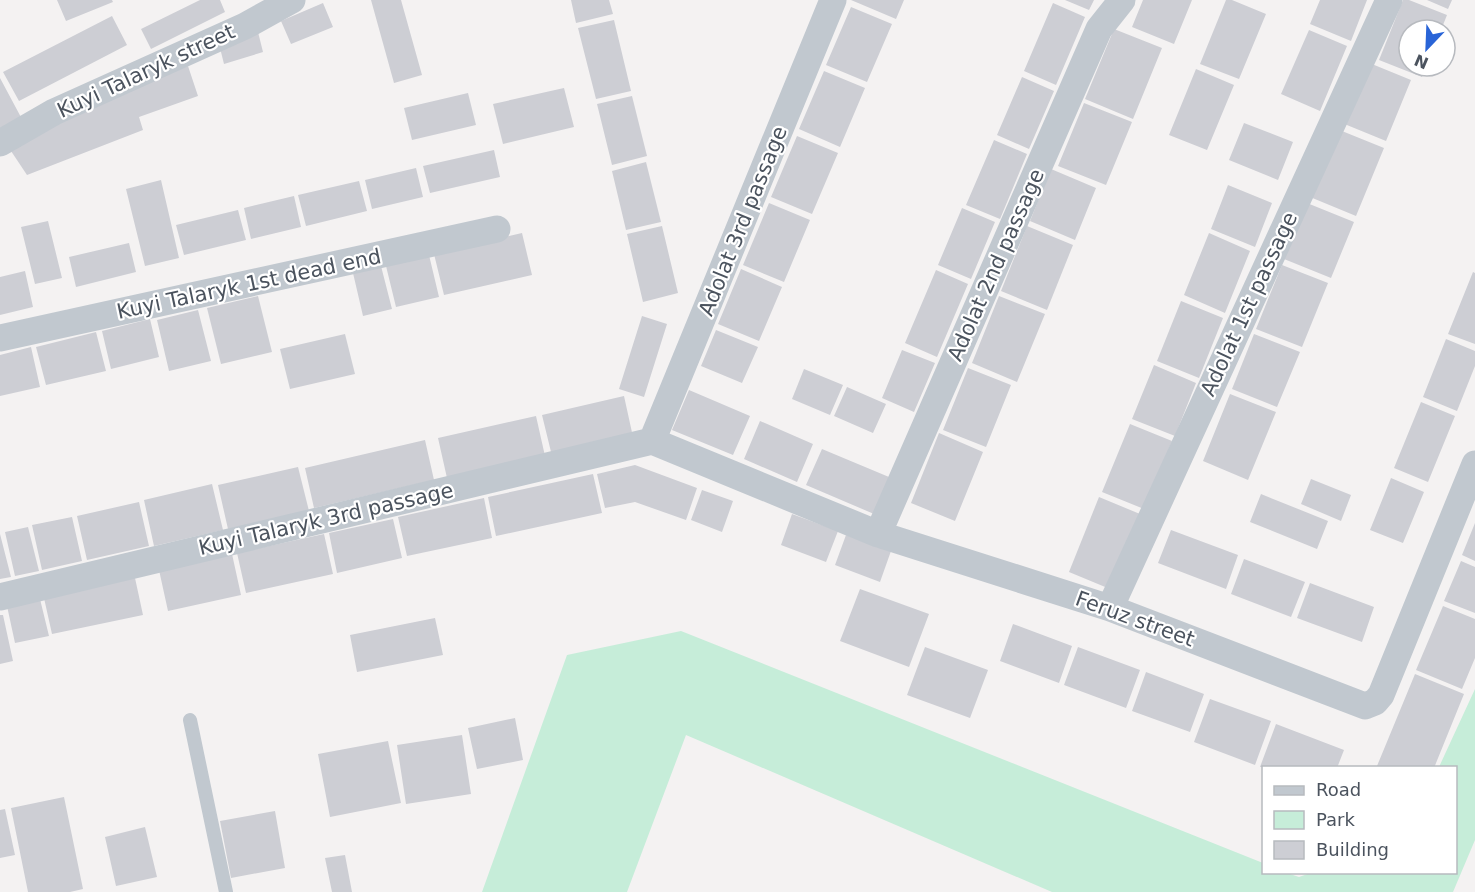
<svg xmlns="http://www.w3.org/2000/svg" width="1475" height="892" viewBox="0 0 1475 892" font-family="'DejaVu Sans',sans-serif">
	<rect width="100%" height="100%" fill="#f4f2f2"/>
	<path fill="#c6edd9" d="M 681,631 L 1263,863 L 1264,872 L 1287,873 L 1299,877 L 1313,872 L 1456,872 L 1456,768 L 1439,767 L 1475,689 L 1475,840 L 1453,892 L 1052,892 L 686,735 L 627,892 L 482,892 L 567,655 Z"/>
	<path fill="#cdced4" d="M 57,0 L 112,0 L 113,2 L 66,21 Z
		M 200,0 L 220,0 L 225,12 L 151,49 L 141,29 Z
		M 371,0 L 401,0 L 422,75 L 394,83 Z
		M 571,0 L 609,0 L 613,14 L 576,23 Z
		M 851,0 L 904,0 L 896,19 Z
		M 1065,0 L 1094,0 L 1089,10 Z
		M 1143,0 L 1192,0 L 1174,44 L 1132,27 Z
		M 1226,0 L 1232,0 L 1266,14 L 1239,79 L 1200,64 Z
		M 1320,0 L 1367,0 L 1351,41 L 1310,24 Z
		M 1403,0 L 1409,0 L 1447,15 L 1441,30 L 1409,30 L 1409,66 L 1426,66 L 1422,77 L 1379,60 Z
		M 1427,0 L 1452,0 L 1448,9 Z
		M 323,3 L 333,27 L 291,44 L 281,21 Z
		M 1053,3 L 1085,17 L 1056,85 L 1024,71 Z
		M 851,7 L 892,24 L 867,82 L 826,65 Z
		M 112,16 L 127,45 L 19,101 L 3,72 Z
		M 614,20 L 631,91 L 596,99 L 578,28 Z
		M 1114,29 L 1162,48 L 1133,119 L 1085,99 Z
		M 1309,30 L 1347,46 L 1320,111 L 1281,94 Z
		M 258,32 L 263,52 L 224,64 L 219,44 Z
		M 1367,62 L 1411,80 L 1386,141 L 1342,123 Z
		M 188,66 L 198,96 L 139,117 L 143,130 L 27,175 L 11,151 L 91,100 Z
		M 1196,69 L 1234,85 L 1207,150 L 1169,135 Z
		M 824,71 L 865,88 L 840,147 L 799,129 Z
		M 1022,77 L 1054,91 L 1029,149 L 997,135 Z
		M 0,78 L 23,121 L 0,133 Z
		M 564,88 L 574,127 L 503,144 L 493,104 Z
		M 468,93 L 476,125 L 412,140 L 404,108 Z
		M 632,96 L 647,156 L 612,165 L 597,104 Z
		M 1084,103 L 1132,122 L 1106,185 L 1058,166 Z
		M 1244,123 L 1293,142 L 1278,180 L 1229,160 Z
		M 1337,129 L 1384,148 L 1356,216 L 1310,197 Z
		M 797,136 L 838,153 L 812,214 L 771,197 Z
		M 994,140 L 1027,154 L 1000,219 L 966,205 Z
		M 494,150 L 500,177 L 430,193 L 423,166 Z
		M 646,162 L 661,222 L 626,230 L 612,171 Z
		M 416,168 L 423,197 L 372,209 L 365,180 Z
		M 1051,169 L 1096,188 L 1075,240 L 1030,221 Z
		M 161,180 L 179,258 L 145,266 L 126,189 Z
		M 359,181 L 367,211 L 306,226 L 298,195 Z
		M 1228,185 L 1272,203 L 1255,247 L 1211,229 Z
		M 294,196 L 301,227 L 251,239 L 244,208 Z
		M 769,203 L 810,220 L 784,282 L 743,265 Z
		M 1307,203 L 1354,222 L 1331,278 L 1284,259 Z
		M 962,208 L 995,222 L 971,279 L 938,265 Z
		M 238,210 L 246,240 L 184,255 L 176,225 Z
		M 48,221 L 62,278 L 35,284 L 21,227 Z
		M 662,226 L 678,293 L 643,302 L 627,234 Z
		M 1027,226 L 1073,245 L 1047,310 L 1001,291 Z
		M 522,233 L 532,275 L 444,295 L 434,254 Z
		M 1209,233 L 1250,251 L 1225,313 L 1184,295 Z
		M 129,243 L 136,272 L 76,287 L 69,257 Z
		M 429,255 L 439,297 L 396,307 L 386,266 Z
		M 1282,265 L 1328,283 L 1302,347 L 1256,329 Z
		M 381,266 L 392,309 L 363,316 L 353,273 Z
		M 741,269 L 782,287 L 759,341 L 718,324 Z
		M 936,270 L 968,284 L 937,357 L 905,343 Z
		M 25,271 L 33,307 L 0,315 L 0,277 Z
		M 1473,272 L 1475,273 L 1475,344 L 1448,334 Z
		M 258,296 L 272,352 L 221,364 L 207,308 Z
		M 999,296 L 1045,314 L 1017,382 L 972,363 Z
		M 1181,301 L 1223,318 L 1199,378 L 1157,361 Z
		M 198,310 L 211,361 L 169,371 L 157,320 Z
		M 642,316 L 667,324 L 644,397 L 619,389 Z
		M 150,319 L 159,357 L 111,369 L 102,331 Z
		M 716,330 L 758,347 L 742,383 L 701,366 Z
		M 96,332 L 106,371 L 46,385 L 36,347 Z
		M 345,334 L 355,374 L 290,389 L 280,349 Z
		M 1254,334 L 1300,352 L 1277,407 L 1232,389 Z
		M 1446,339 L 1475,351 L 1475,366 L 1457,411 L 1423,397 Z
		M 31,347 L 40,387 L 0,396 L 0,355 Z
		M 902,350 L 935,363 L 914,412 L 882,398 Z
		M 1154,365 L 1196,383 L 1175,436 L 1132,419 Z
		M 968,368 L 1011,385 L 986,447 L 943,430 Z
		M 804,369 L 843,385 L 830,415 L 792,399 Z
		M 847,387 L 886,404 L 873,433 L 834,416 Z
		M 689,390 L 750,416 L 733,455 L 672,430 Z
		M 1230,394 L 1276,412 L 1248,480 L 1203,461 Z
		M 624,396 L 633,437 L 552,456 L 542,415 Z
		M 1421,402 L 1455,416 L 1428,482 L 1394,468 Z
		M 536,416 L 545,456 L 447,478 L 438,438 Z
		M 760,421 L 813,444 L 797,482 L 744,459 Z
		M 1130,424 L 1172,441 L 1144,509 L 1102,492 Z
		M 939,433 L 983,452 L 955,521 L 911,503 Z
		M 425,440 L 434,480 L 314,508 L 305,468 Z
		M 822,449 L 889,477 L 874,514 L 806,485 Z
		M 635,465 L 697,488 L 686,520 L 635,502 L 605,508 L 597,474 Z
		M 298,467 L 309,511 L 228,529 L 218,485 Z
		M 593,474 L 602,513 L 496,536 L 488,497 Z
		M 1391,478 L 1424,492 L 1403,543 L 1370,530 Z
		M 1311,479 L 1351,495 L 1341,521 L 1301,504 Z
		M 212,484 L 223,530 L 154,546 L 144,500 Z
		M 702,490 L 733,501 L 722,532 L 691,520 Z
		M 1261,494 L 1328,521 L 1317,549 L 1250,522 Z
		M 1099,497 L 1140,514 L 1110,589 L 1069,572 Z
		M 484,498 L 492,538 L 407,556 L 398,517 Z
		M 139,502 L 149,546 L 87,560 L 77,516 Z
		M 792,514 L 838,531 L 826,562 L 781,545 Z
		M 72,517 L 82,561 L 42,570 L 32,525 Z
		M 393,519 L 402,558 L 337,573 L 329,533 Z
		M 1475,523 L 1475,561 L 1462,555 Z
		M 28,527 L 39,571 L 15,576 L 5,532 Z
		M 1171,530 L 1238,555 L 1226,589 L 1158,563 Z
		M 0,534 L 11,577 L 0,579 Z
		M 324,534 L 333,574 L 246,593 L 237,553 Z
		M 846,535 L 891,551 L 880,582 L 835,565 Z
		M 232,554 L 241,595 L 168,611 L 159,570 Z
		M 1244,559 L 1305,582 L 1291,617 L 1231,594 Z
		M 1461,561 L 1475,567 L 1475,613 L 1444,601 Z
		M 135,578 L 143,615 L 52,634 L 44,598 Z
		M 1310,583 L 1374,607 L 1362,642 L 1297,618 Z
		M 860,589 L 929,614 L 909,667 L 840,641 Z
		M 40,599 L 49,636 L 15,643 L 7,606 Z
		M 1443,606 L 1475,619 L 1475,658 L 1462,689 L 1416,670 Z
		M 0,615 L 3,615 L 13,661 L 0,664 Z
		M 435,618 L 443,655 L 357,672 L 350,635 Z
		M 1013,624 L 1072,646 L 1059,683 L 1000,661 Z
		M 925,647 L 988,670 L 970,718 L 907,695 Z
		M 1078,647 L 1140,670 L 1126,708 L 1064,685 Z
		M 1146,672 L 1204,694 L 1190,732 L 1132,711 Z
		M 1415,674 L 1464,694 L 1434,768 L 1380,768 L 1377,766 Z
		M 1210,699 L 1271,721 L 1255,765 L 1194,742 Z
		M 515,718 L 523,760 L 477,769 L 468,728 Z
		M 1276,724 L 1344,750 L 1337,768 L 1260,767 Z
		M 462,735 L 471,794 L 406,804 L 397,745 Z
		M 388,741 L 401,803 L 330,817 L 318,754 Z
		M 64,797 L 83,889 L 70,892 L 28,892 L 11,808 Z
		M 5,809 L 15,855 L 0,858 L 0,810 Z
		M 275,811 L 285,868 L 231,878 L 220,821 Z
		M 145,827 L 157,877 L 116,886 L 105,837 Z
		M 345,855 L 352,892 L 332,892 L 325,858 Z"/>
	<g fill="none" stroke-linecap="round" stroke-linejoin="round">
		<path stroke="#c1c8cf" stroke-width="14" d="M 190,720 L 226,892"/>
		<path stroke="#c1c8cf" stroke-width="27" d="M 0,143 L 54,112 L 245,26 L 292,0
			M 0,338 L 497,229
			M 652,441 L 878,534 L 1110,608 L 1365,706 L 1375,702 L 1381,695 L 1475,464
			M 652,441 L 833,0
			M 878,534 L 1099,29 L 1122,0
			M 0,597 L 652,441
			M 1110,608 L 1389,0"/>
	</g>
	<g text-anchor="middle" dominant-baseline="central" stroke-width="4.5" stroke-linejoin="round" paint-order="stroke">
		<g font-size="21" fill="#4b535e" stroke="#fff">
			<text transform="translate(146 71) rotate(-25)">Kuyi Talaryk street</text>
			<text transform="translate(743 221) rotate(-68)">Adolat 3rd passage</text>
			<text transform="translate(996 265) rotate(-66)">Adolat 2nd passage</text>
			<text transform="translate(249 284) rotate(-12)">Kuyi Talaryk 1st dead end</text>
			<text transform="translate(1249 304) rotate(-65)">Adolat 1st passage</text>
			<text transform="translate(326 519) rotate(-13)">Kuyi Talaryk 3rd passage</text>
			<text transform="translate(1135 619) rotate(20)">Feruz street</text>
		</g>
	</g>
	<rect x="1262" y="766" width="195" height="108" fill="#ffffff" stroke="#b7babf" stroke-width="1.5"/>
	<rect x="1274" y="786" width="30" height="9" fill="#c1c8cf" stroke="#b7babf" stroke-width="1.5"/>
	<text x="1316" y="796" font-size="18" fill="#4b535e">Road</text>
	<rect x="1274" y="811" width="30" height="18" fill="#c6edd9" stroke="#b7babf" stroke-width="1.5"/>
	<text x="1316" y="826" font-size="18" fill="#4b535e">Park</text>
	<rect x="1274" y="841" width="30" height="18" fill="#cdced4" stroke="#b7babf" stroke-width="1.5"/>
	<text x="1316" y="856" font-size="18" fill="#4b535e">Building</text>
	<g transform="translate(1427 48) rotate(203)"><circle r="28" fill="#ffffff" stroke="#b7babf" stroke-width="1.5"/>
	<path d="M0-4.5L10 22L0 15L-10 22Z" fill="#2964d7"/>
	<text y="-9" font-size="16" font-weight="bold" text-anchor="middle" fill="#4b535e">N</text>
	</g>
</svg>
